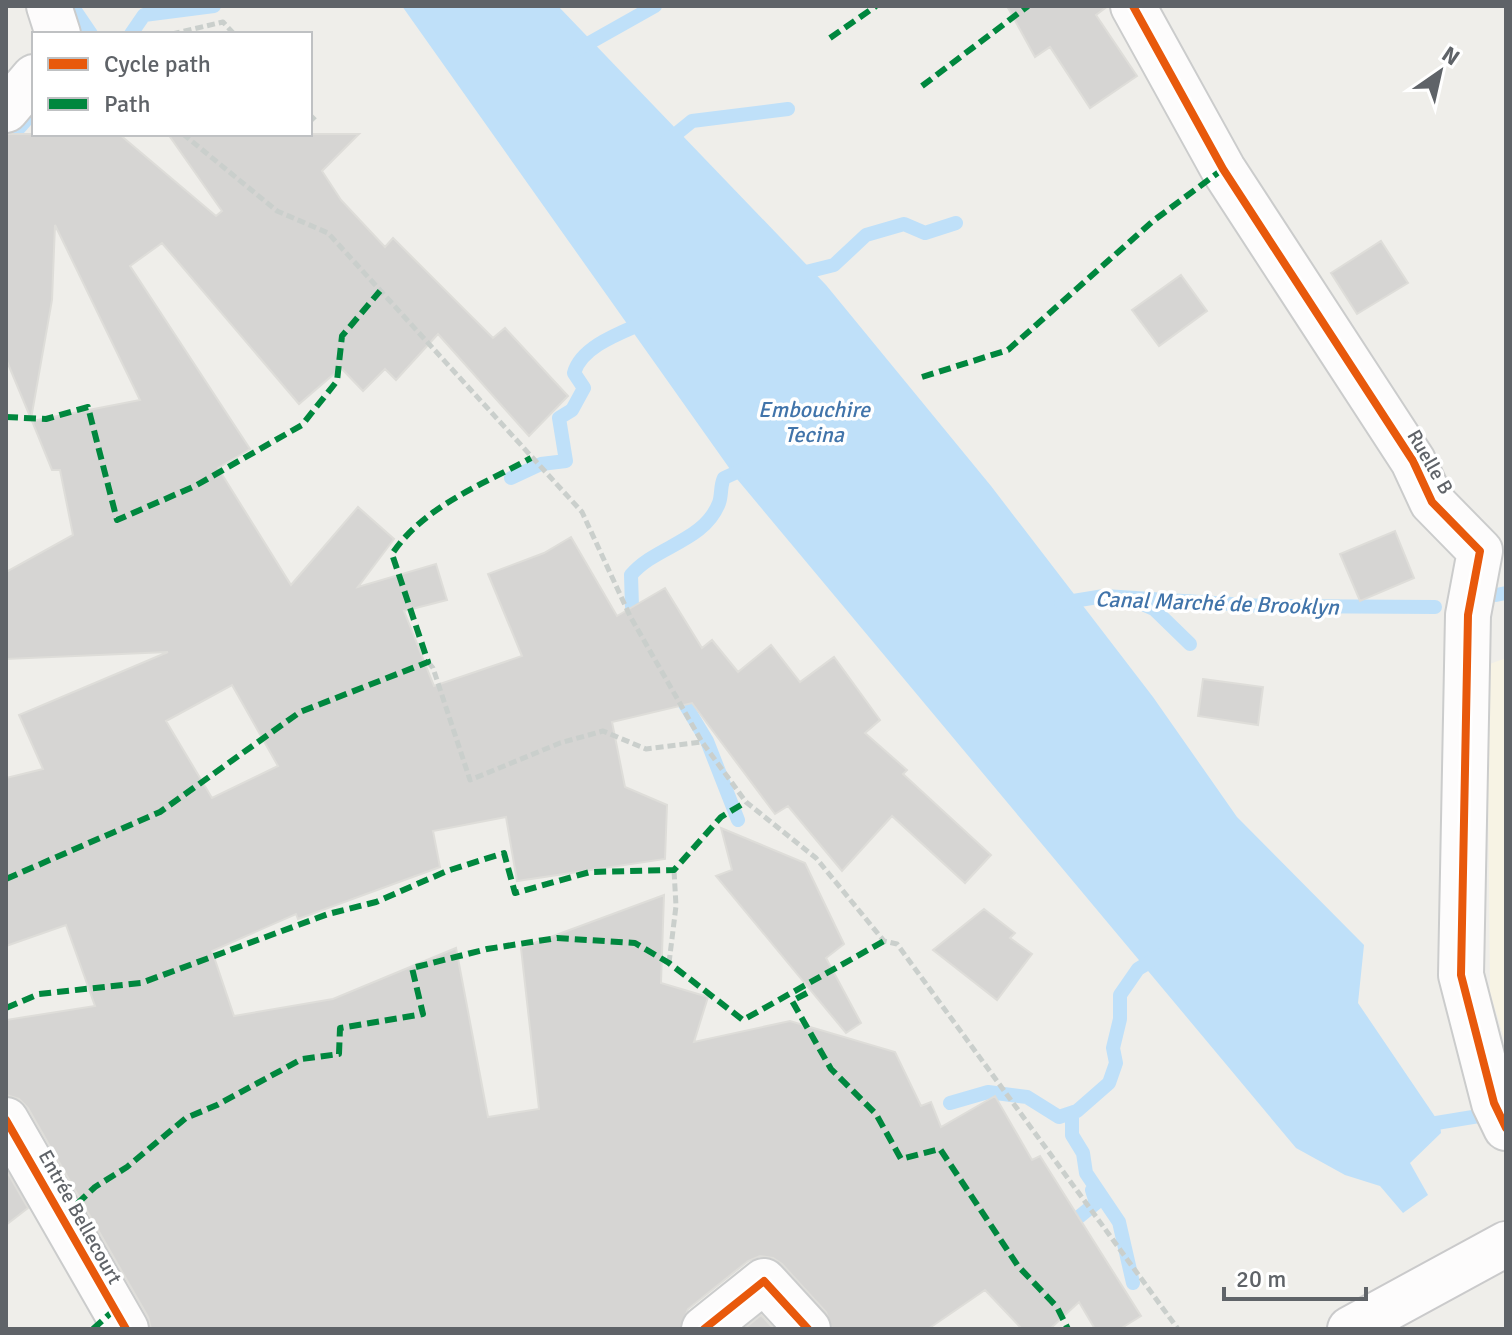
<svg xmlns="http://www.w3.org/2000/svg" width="1512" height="1335" viewBox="0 0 1512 1335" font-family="Signika,sans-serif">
	<rect width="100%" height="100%" fill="#efeeea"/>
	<path fill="#f7f3e4" d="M 1506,658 L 1506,1045 L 1490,992 L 1487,665 Z"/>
	<path fill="#bfe0f9" d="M 402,6 L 558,6 L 826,285 L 991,486 L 1153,697 L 1237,817 L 1364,945 L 1358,1003 L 1440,1124 L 1441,1133 L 1410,1163 L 1428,1195 L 1403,1213 L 1380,1186 L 1345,1175 L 1296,1148 L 737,479 Z"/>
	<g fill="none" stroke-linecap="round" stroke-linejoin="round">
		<path stroke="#bfe0f9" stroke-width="14" d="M 72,6 L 91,34
			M 131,34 L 144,15 L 214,6
			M 575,51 L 655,6
			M 6,143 L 34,111
			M 665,143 L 692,121 L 788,109
			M 797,268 L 802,273 L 834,265 L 866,235 L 904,224 L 925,233 L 956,223
			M 511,478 L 541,464 L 566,461 L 559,418 L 572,410 L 584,388 L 574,373 C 581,346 623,332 645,322
			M 1496,595 L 1506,593
			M 1138,602 L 1154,609 L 1190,644
			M 1061,603 L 1104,596 L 1263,606 L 1435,607
			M 640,623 L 632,607 L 631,575 C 655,546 704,542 719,503 C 722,495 720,486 724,478 L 748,467
			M 677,691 L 707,741 L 738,820
			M 950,1103 L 988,1092 L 1027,1097 L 1059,1117 L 1077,1111 L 1109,1083 L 1116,1063 L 1113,1048 L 1120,1019 L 1120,995 L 1138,969 L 1161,955
			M 1072,1113 L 1072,1135 L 1083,1153 L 1086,1173 L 1119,1222 L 1133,1283
			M 1424,1125 L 1479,1116
			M 1064,1229 L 1096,1203 L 1092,1190"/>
	</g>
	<path fill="#d6d5d3" stroke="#deddd9" stroke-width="2" fill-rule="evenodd" d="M 1007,6 L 1108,6 L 1096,15 L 1137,76 L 1090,108 L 1050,47 L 1035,57 Z
		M 6,134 L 119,134 L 216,216 L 222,211 L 168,134 L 359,134 L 322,171 L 341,200 L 385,247 L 393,238 L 493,338 L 505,328 L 568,396 L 529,436 L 438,334 L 396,380 L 385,369 L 363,391 L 341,368 L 299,404 L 162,243 L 130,266 L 250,449 L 218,468 L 291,585 L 358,507 L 394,539 L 358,587 L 436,564 L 447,600 L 404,611 L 434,686 L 522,656 L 488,574 L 544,553 L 571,537 L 617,616 L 665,588 L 702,648 L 712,640 L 738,672 L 771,645 L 800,682 L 834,657 L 880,720 L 865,733 L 907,770 L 903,774 L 991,855 L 965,883 L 892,816 L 842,871 L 788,806 L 775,814 L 692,703 L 612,722 L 625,787 L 667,805 L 665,859 L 517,881 L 506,817 L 433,831 L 440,867 L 298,919 L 296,914 L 212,951 L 234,1016 L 333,999 L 456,948 L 488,1117 L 539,1109 L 521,948 L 664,895 L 661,983 L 708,997 L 694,1042 L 790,1021 L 895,1052 L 921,1106 L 931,1102 L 941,1127 L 995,1096 L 1032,1160 L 1040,1156 L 1141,1316 L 1120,1329 L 1095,1329 L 1079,1302 L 1050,1329 L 1022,1329 L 985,1290 L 928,1329 L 832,1329 L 826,1312 L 782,1264 L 773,1258 L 760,1256 L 748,1261 L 688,1309 L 680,1329 L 151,1329 L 148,1317 L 28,1108 L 19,1099 L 6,1095 L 6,1020 L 95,1006 L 66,925 L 6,946 L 6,778 L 43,769 L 19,715 L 168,652 L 6,659 L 6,572 L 73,535 L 60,470 L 52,470 L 32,421 L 140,400 L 55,225 L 52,300 L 31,419 L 6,359 ZM 232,685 L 278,766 L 212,798 L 166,721 Z
		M 1381,241 L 1408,283 L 1357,314 L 1331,273 Z
		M 1181,275 L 1207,311 L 1159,346 L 1132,310 Z
		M 1395,531 L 1414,578 L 1360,601 L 1340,554 Z
		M 1203,679 L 1263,687 L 1258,725 L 1198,716 Z
		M 721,828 L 805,863 L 844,944 L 826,958 L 861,1023 L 846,1033 L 716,876 L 732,870 Z
		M 984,909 L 1015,933 L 1010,938 L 1032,954 L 997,1000 L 933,950 Z
		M 6,1170 L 28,1208 L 6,1225 Z
		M 761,1315 L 774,1329 L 744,1329 Z"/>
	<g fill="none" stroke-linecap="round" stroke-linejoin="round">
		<defs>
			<path id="minor" d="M 49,6 L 58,34
				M 1133,6 L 1223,169 L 1413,461 L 1432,502 L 1480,551 L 1468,615 L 1461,975 L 1494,1103 L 1506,1128
				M 6,110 L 34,77
				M 6,1120 L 126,1329
				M 704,1329 L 764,1281 L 808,1329"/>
			<path id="secondary" d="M 1350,1329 L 1506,1244"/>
		</defs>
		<use href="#minor" stroke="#cbcccc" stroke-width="48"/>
		<use href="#secondary" stroke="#cacacb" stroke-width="48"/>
		<path stroke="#cacfcc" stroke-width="5" stroke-dasharray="8 4" stroke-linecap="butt" d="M 172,34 L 223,22 L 234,34
			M 310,115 L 315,120
			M 183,134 L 277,211 L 328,233 L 582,512 L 630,616 L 702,742 L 746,802 L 816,858 L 884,941 L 897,944 L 1178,1329
			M 428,662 L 433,668 L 470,780 L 560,743 L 603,731 L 646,749 L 702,742
			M 669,963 L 676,906 L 674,870"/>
		<use href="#minor" stroke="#fdfcfc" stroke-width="44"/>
		<use href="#secondary" stroke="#fdfcfc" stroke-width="44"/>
		<path stroke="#00873e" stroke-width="6" stroke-dasharray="12 6" stroke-linecap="butt" d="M 830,38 L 876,6
			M 922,86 L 1028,6
			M 922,377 L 1008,350 L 1153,221 L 1223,169
			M 6,417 L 46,419 L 88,407 L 117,520 L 195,486 L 302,425 L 337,381 L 342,336 L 380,291
			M 6,879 L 160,812 L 300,712 L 428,662 L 392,554 C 424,506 482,485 531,458
			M 807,993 L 792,1001 L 831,1069 L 876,1114 L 901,1159 L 940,1149 L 1018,1266 L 1057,1307 L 1068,1329
			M 6,1008 L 39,994 L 141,983 L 328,914 L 376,902 L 447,871 L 504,853 L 515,893 L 590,872 L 674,870 L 721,817 L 746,802
			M 64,1216 L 95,1187 L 127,1167 L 186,1118 L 217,1105 L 302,1059 L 339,1054 L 340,1028 L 423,1014 L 412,968 L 487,949 L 557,938 L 635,943 L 669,963 L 743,1020 L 884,941
			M 93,1329 L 114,1310"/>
		<defs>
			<path id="cycleway" d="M 1133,6 L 1223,169 L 1413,461 L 1432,502 L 1480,551 L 1468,615 L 1461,975 L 1494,1103 L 1506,1128
				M 6,1120 L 126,1329
				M 704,1329 L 764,1281 L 808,1329"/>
		</defs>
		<use href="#cycleway" stroke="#fff" stroke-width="13"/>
		<use href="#cycleway" stroke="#e8590c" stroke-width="8"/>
	</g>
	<g text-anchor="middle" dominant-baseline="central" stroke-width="7" stroke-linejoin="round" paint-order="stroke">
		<g font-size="20" fill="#5f6368" stroke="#fff">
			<text transform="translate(1430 462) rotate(60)">Ruelle B</text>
			<text transform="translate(80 1217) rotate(61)">Entrée Bellecourt</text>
		</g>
		<g font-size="22" font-style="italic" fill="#4174aa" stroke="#fff">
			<text x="814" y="409">Embouchire<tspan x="814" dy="25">Tecina</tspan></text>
			<text transform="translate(1217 603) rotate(2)">Canal Marché de Brooklyn</text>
		</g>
	</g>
	<rect width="1512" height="1335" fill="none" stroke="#5f6368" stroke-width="16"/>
	<rect x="32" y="32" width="280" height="104" fill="#ffffff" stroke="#bfc1c3" stroke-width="2"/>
	<rect x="48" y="58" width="40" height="12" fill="#e8590c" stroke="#bfc1c3" stroke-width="2"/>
	<text x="104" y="72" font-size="24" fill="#5f6368">Cycle path</text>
	<rect x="48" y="98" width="40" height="12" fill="#00873e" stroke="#bfc1c3" stroke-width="2"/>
	<text x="104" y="112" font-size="24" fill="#5f6368">Path</text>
	<g transform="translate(1440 72) rotate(34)" stroke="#ffffff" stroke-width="6" paint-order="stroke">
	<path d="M0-6L14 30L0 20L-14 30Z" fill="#5f6368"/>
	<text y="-12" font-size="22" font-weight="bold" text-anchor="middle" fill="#5f6368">N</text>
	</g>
	<path d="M1224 1287v12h142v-12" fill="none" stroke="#5f6368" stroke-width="4"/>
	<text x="1236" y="1287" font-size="24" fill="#5f6368" stroke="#ffffff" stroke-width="6" paint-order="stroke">20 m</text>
</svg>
